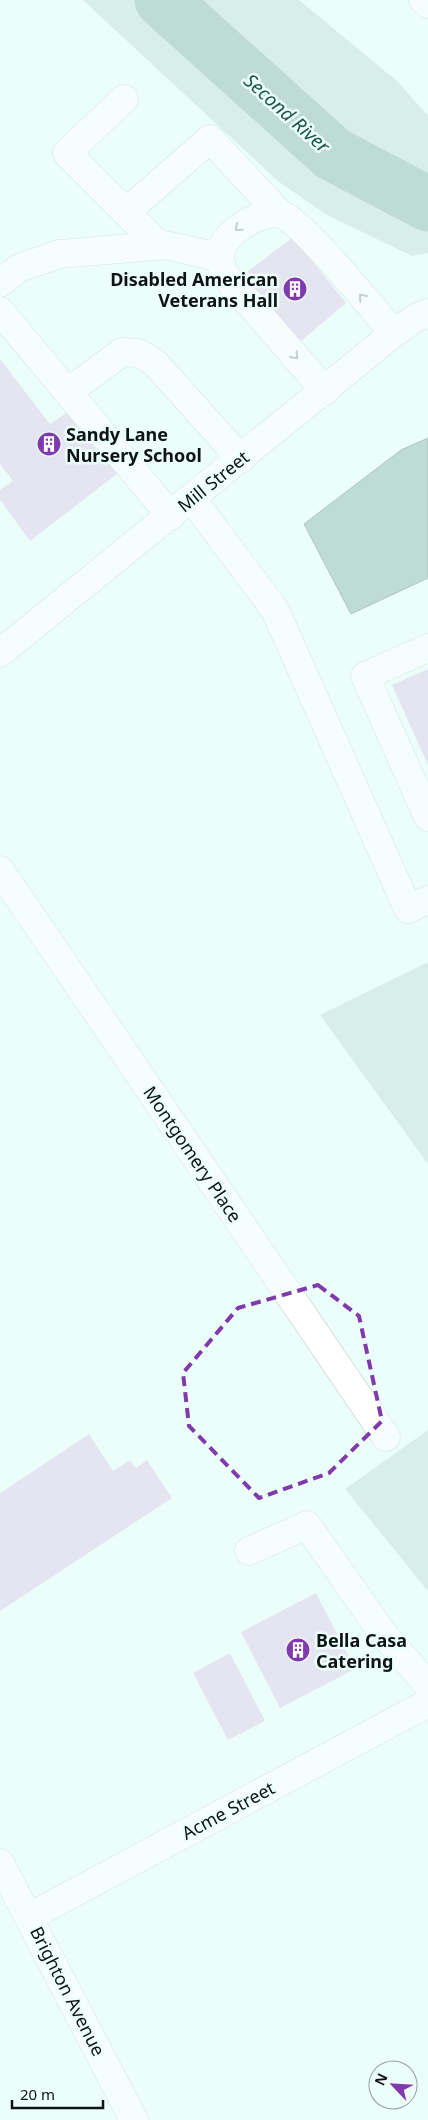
<svg xmlns="http://www.w3.org/2000/svg" width="428" height="2120" viewBox="0 0 428 2120" font-family="'Noto Sans',sans-serif">
	<rect width="100%" height="100%" fill="#ecfefa"/>
	<path fill="#bfdbd5" d="M 83,0 L 299,0 L 398,82 L 428,116 L 428,253 L 412,256 L 327,215 L 279,182 Z
		M 428,962 L 428,1164 L 320,1015 Z
		M 428,1430 L 428,1591 L 345,1489 Z"/>
	<path fill="#87b2a9" stroke="#63837c" d="M 428,438 L 428,578 L 351,614 L 304,524 L 401,450 Z"/>
	<g fill="none" stroke-linecap="round" stroke-linejoin="round">
		<path stroke="#87b2a9" stroke-width="55" d="M 162,0 L 333,154 L 428,204"/>
	</g>
	<path fill="#d9c8e7" d="M 293,237 L 346,303 L 300,342 L 243,275 Z
		M 0,359 L 50,424 L 72,409 L 118,473 L 30,541 L 0,500 L 0,490 L 13,481 L 0,464 Z
		M 428,669 L 428,765 L 392,685 Z
		M 89,1434 L 113,1471 L 130,1460 L 136,1468 L 147,1460 L 172,1498 L 0,1611 L 0,1493 Z
		M 316,1593 L 355,1669 L 280,1708 L 241,1632 Z
		M 230,1653 L 265,1721 L 228,1740 L 193,1673 Z"/>
	<g fill="none" stroke-linecap="round" stroke-linejoin="round">
		<defs>
			<path id="minor" d="M 423,0 L 428,4
				M 124,99 L 67,153 L 160,246
				M 126,212 L 210,139 L 280,214
				M 0,283 L 19,268 L 60,254 L 165,245 L 218,257
				M 0,311 L 171,516
				M 325,391 L 224,274 C 217,254 218,246 235,231 C 246,222 265,211 280,214 C 302,220 375,312 394,333
				M 68,392 L 122,352 L 139,353 L 155,363 L 241,459
				M 192,499 L 275,610 L 408,909 L 428,900
				M 428,648 L 365,676 L 428,817
				M 0,653 L 394,333 L 417,317 L 428,313
				M 0,870 L 386,1437
				M 249,1551 L 307,1525 L 384,1635 L 428,1685
				M 0,1863 L 134,2120
				M 29,1917 L 428,1703"/>
		</defs>
		<use href="#minor" stroke="#b5c6c3" stroke-width="29"/>
		<use href="#minor" stroke="#fff" stroke-width="28"/>
	</g>
	<defs><path id="oneway-chevron" d="M-2-3.5L2.5 0L-2 3.5" fill="none" stroke-width="1.6" stroke-linecap="round" stroke-linejoin="round" transform="scale(1.25)"/></defs>
	<g stroke="#939595">
		<use href="#oneway-chevron" transform="translate(238 228) rotate(139)"/>
		<use href="#oneway-chevron" transform="translate(362 297) rotate(-131)"/>
		<use href="#oneway-chevron" transform="translate(295 356) rotate(49)"/>
	</g>
	<path d="M0 0H428V2120H0ZM 318,1285 L 359,1316 L 382,1421 L 329,1473 L 259,1498 L 189,1426 L 183,1373 L 238,1308 Z" fill="#ecfefa" fill-opacity=".55" fill-rule="evenodd"/>
	<path fill="none" stroke="#813aad" stroke-width="4" stroke-dasharray="10 6" stroke-linejoin="round" d="M 318,1285 L 359,1316 L 382,1421 L 329,1473 L 259,1498 L 189,1426 L 183,1373 L 238,1308 Z"/>
	<defs>
		<symbol id="building-disc" viewBox="-11 -11 22 22"><circle r="9.5" fill="#813aad" stroke="#ecfefa"/><path d="M-4-6H4V6H1V3H-1V6H-4ZM-2.5-4.3h1.7v1.8h-1.7ZM.8-4.3h1.7v1.8H.8ZM-2.5-1h1.7V.8h-1.7ZM.8-1h1.7V.8H.8Z" fill="#fff"/></symbol>
	</defs>
	<g fill-rule="evenodd">
		<use href="#building-disc" x="281" y="275" width="28" height="28"/>
		<use href="#building-disc" x="35" y="430" width="28" height="28"/>
		<use href="#building-disc" x="284" y="1636" width="28" height="28"/>
	</g>
	<g text-anchor="middle" dominant-baseline="central" stroke-width="5" stroke-linejoin="round" paint-order="stroke">
		<g font-size="18" font-weight="bold" fill="#0e1413" stroke="#ecfefa" text-anchor="start">
			<text x="278" y="279" text-anchor="end">Disabled American<tspan x="278" dy="21">Veterans Hall</tspan></text>
			<text x="66" y="434">Sandy Lane<tspan x="66" dy="21">Nursery School</tspan></text>
			<text x="316" y="1640">Bella Casa<tspan x="316" dy="21">Catering</tspan></text>
		</g>
		<g font-size="18" fill="#0e1413" stroke="#ecfefa">
			<text transform="translate(213 481) rotate(-39)">Mill Street</text>
			<text transform="translate(193 1154) rotate(56)">Montgomery Place</text>
			<text transform="translate(228 1810) rotate(-28)">Acme Street</text>
			<text transform="translate(68 1991) rotate(63)">Brighton Avenue</text>
		</g>
		<g font-size="19" font-style="italic" fill="#1a554c" stroke="#ecfefa">
			<text transform="translate(287 113) rotate(42)">Second River</text>
		</g>
	</g>
	<g transform="translate(393 2085) rotate(295)"><circle r="24" fill="#ecfefa" stroke="#93a09e"/>
	<path d="M0-4L9 19L0 12L-9 19Z" fill="#813aad"/>
	<text y="-8" font-size="14" font-weight="bold" text-anchor="middle" fill="#0e1413">N</text>
	</g>
	<path d="M12 2100v8h91v-8" fill="none" stroke="#0e1413" stroke-width="2.5"/>
	<text x="20" y="2100" font-size="15" fill="#0e1413" stroke="#ecfefa" stroke-width="4" paint-order="stroke">20 m</text>
</svg>
